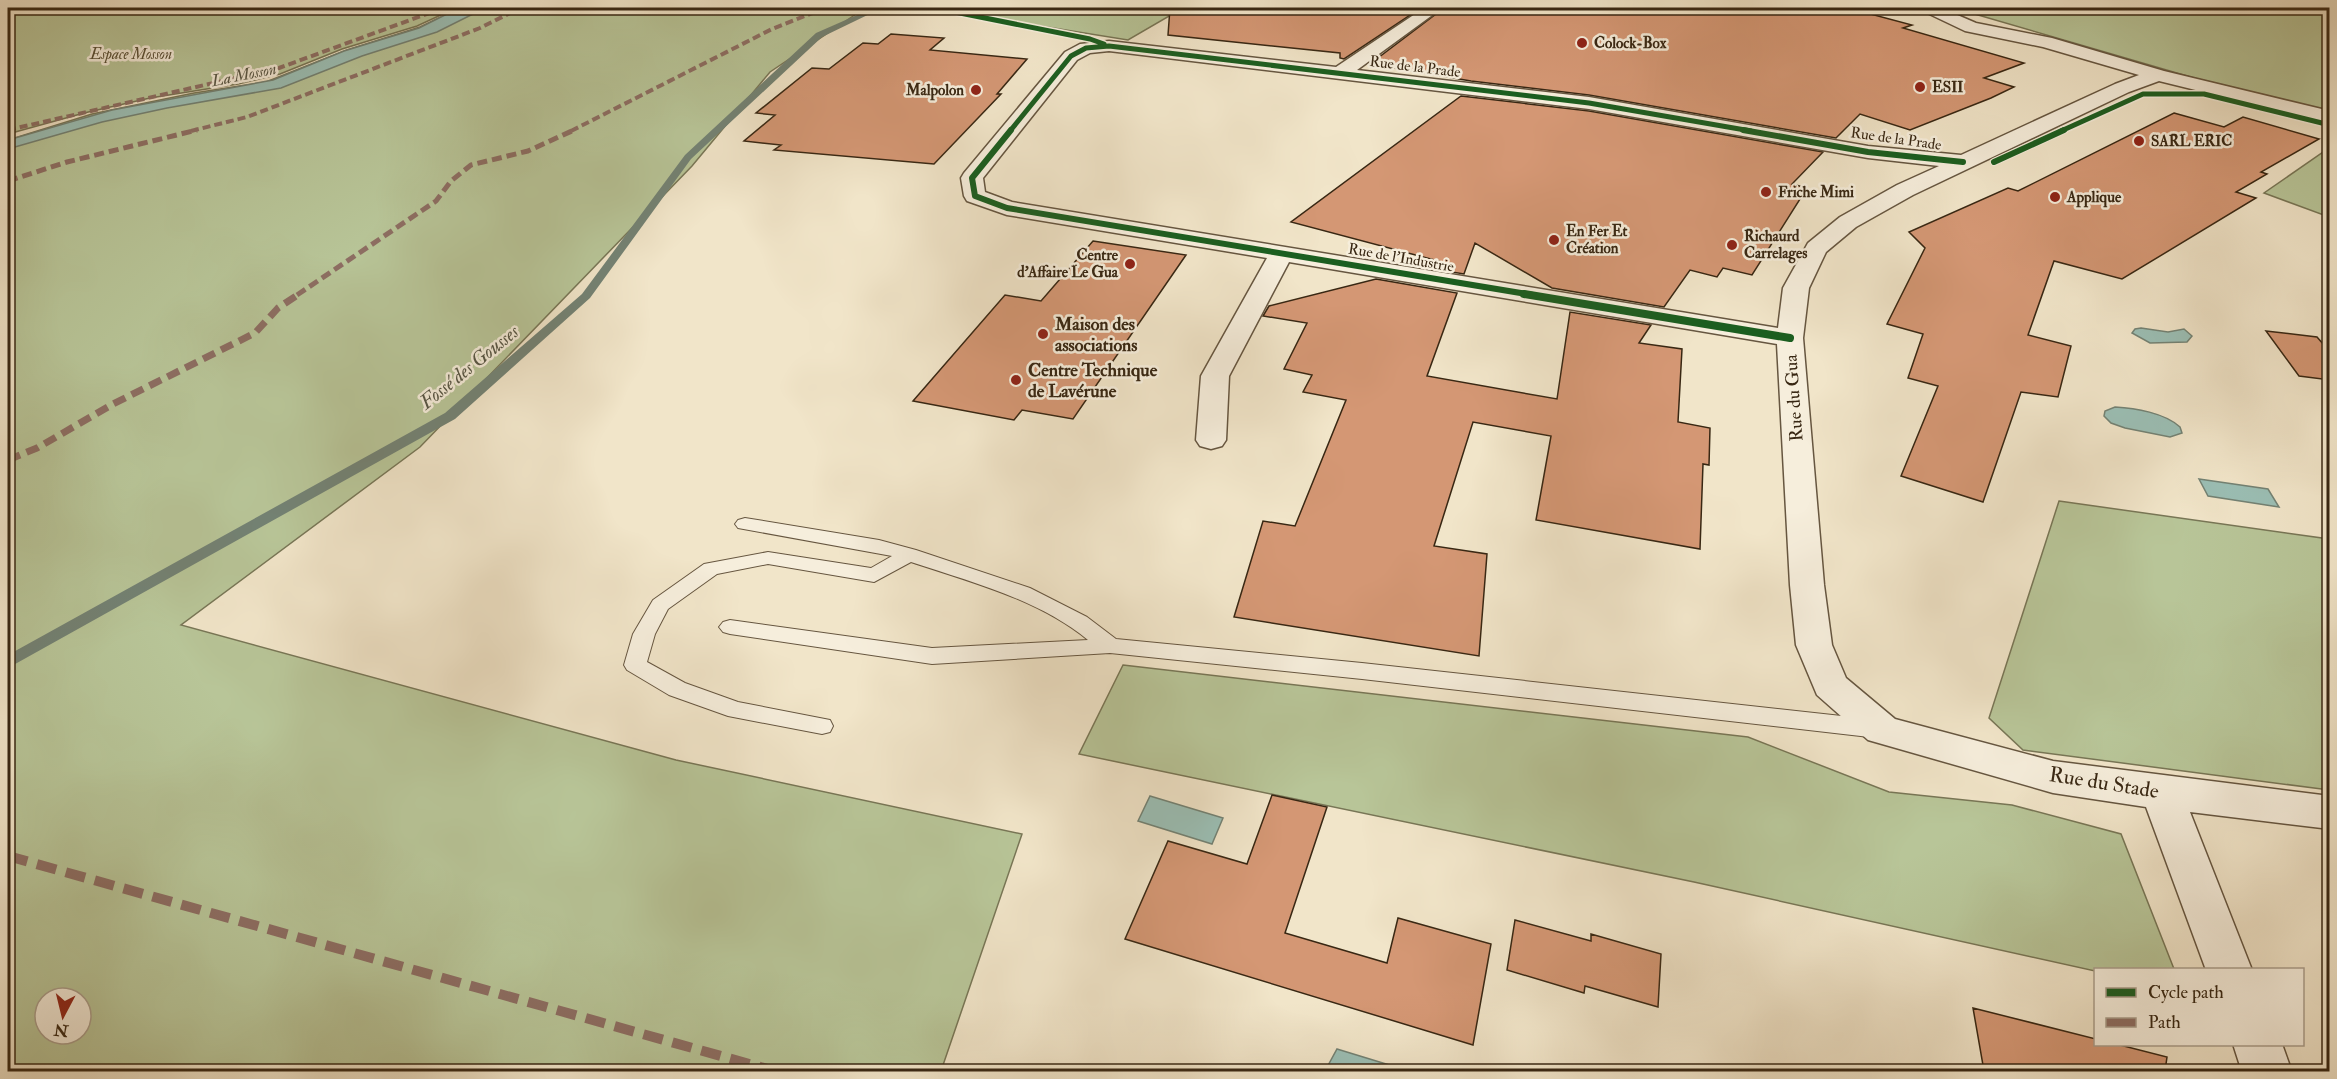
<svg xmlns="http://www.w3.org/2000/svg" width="2337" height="1079" viewBox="0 0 2337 1079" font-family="'IM FELL Double Pica',serif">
	<rect width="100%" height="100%" fill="#f1e5c9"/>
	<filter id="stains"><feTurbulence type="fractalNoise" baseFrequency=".00333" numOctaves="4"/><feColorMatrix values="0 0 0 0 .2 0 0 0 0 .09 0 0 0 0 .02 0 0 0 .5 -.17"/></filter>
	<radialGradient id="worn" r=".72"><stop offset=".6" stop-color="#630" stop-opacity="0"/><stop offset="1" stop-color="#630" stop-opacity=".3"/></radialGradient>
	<path fill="#b8c598" stroke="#787656" stroke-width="1.5" fill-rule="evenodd" d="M 8,8 L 456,8 L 417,26 L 342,49 L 280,74 L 238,84 L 150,98 L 84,113 L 8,134 Z
		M 460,8 L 865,8 L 770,72 L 692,166 L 420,447 L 181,625 L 676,760 L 1022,834 L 941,1071 L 8,1072 L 8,140 L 92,114 L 194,93 L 266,82 L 347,50 L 420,27 ZM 45,998 L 81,998 L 81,1034 L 45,1034 Z
		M 929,8 L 1183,8 L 1128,40 Z
		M 1954,8 L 2329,8 L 2329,111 L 2194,78 Z
		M 2329,148 L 2329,217 L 2264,193 Z
		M 2059,501 L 2329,539 L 2329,790 L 2023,750 L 1989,718 Z
		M 1123,665 L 1748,737 L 1889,792 L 2012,805 L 2121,834 L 2174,969 L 2096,970 L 2095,971 L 1694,882 L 1079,754 Z"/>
	<path fill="#9bbfb5" stroke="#738274" stroke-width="1.5" d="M 459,8 L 485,8 L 437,32 L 362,56 L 281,88 L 167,108 L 102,122 L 8,149 L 8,140 L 112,110 L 273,80 L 344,51 L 419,28 Z
		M 2141,328 L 2168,332 L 2184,329 L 2192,336 L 2187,342 L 2150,343 L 2132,333 L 2135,329 Z
		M 2115,407 C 2135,408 2165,413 2180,427 L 2182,433 L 2170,437 L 2125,428 L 2111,423 L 2104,416 L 2105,411 Z
		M 2199,479 L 2268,489 L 2279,507 L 2208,496 Z
		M 1150,796 L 1223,818 L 1212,844 L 1138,821 Z
		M 1337,1049 L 1409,1071 L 1325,1071 Z"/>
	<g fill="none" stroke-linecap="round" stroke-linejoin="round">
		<path fill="#738274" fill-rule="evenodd" d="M 873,8 L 882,8 L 822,37 L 691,159 L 590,298 L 455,419 L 8,668 L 8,655 L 445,413 L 582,294 L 685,155 L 816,33 Z"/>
	</g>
	<path fill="#d49774" stroke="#382713" stroke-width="1.5" d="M 1170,8 L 1421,8 L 1344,59 L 1340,58 L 1340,53 L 1168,35 Z
		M 1444,8 L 1848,8 L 1912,25 L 1903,28 L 2024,63 L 1984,78 L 2014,87 L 1991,98 L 1910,130 L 1860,114 L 1836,138 L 1589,95 L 1471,81 L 1370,64 Z
		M 891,34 L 944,38 L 930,50 L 1027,59 L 997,94 L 1001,94 L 934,164 L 774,150 L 781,145 L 744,141 L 775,115 L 756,113 L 812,68 L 829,69 L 863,43 L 878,44 Z
		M 1461,96 L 1589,111 L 1823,152 L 1792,184 L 1807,188 L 1752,275 L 1723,268 L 1717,277 L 1690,270 L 1664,307 L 1552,288 L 1475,243 L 1464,274 L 1422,267 L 1442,262 L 1291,222 Z
		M 2174,113 L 2224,127 L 2243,117 L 2319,139 L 2261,172 L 2267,174 L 2236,192 L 2256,198 L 2122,279 L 2054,261 L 2028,335 L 2071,346 L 2058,397 L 2021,392 L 1983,502 L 1901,476 L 1938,386 L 1908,378 L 1923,334 L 1887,324 L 1925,248 L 1909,232 L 2008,188 L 2018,191 Z
		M 1093,241 L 1186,255 L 1073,419 L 1022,410 L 1014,420 L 913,401 L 1005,295 L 1041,301 Z
		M 1376,279 L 1457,293 L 1427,376 L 1557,399 L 1570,312 L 1651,325 L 1639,343 L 1682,349 L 1678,422 L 1710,428 L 1709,465 L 1703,464 L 1700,549 L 1536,520 L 1551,436 L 1473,422 L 1434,546 L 1487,554 L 1479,656 L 1234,617 L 1263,521 L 1295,526 L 1346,400 L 1303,392 L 1312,375 L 1284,369 L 1307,323 L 1263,316 L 1269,306 Z
		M 2266,331 L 2317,337 L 2330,352 L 2330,380 L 2299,376 Z
		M 1272,795 L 1327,807 L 1285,933 L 1387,963 L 1398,918 L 1491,944 L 1473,1045 L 1125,939 L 1168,841 L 1247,864 Z
		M 1515,920 L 1591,941 L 1591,934 L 1661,954 L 1658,1007 L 1585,986 L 1584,993 L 1507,970 Z
		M 1973,1008 L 2096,1039 L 2096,1044 L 2116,1044 L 2167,1057 L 2165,1071 L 1984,1071 Z"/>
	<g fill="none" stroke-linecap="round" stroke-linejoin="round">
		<defs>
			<path id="lane" d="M 745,518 L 879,540 L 916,550 L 1030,588 L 1087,617 L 1116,639 L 1362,663 L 1878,720 L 1886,723 L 1889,729 L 1886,735 L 1878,738 L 1362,679 L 1110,653 L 932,664 L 730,634 L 723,632 L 719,627 L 723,622 L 730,620 L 932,648 L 1088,640 C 1038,599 971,582 911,562 L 874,582 L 768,564 L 717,574 L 668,609 L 655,634 L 647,662 L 685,683 L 738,702 L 830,720 L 833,726 L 830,732 L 822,734 L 728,716 L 669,695 L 627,670 L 624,665 L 633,634 L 653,600 L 704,564 L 768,552 L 871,568 L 892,556 L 738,528 L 735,524 L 738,520 Z"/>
			<path id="street" d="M 1424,8 L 1442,8 L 1357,70 L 1589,97 L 1868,146 L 1961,155 L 2115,84 L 2139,75 L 2043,47 L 1965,31 L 1923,11 L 1921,8 L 1941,8 L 1976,23 L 2052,38 L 2164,71 L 2330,111 L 2330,123 L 2159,81 L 2129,92 L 1913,195 L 1856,227 L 1826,252 L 1809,288 L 1803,338 L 1824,585 L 1832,645 L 1846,678 L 1895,719 L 2053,761 L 2330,796 L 2330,829 L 2190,812 L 2252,970 L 2206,970 L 2146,807 L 2053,793 L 1868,740 L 1817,695 L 1796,645 L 1790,585 L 1777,344 L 1289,262 L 1229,376 L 1226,440 L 1222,446 L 1211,449 L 1200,446 L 1196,440 L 1201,376 L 1267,258 L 1007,215 L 967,201 L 964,196 L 961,178 L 964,173 L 1065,52 L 1080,44 L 1109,41 L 1336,67 ZM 1109,51 L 1589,109 L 1868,158 L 1939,166 L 1897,185 L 1840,217 L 1808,243 L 1783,288 L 1778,328 L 1012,202 L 985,192 L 983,178 L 1077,60 L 1090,53 Z
				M 2233,1044 L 2282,1044 L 2292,1072 L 2242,1072 Z"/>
		</defs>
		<use href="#lane" stroke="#665640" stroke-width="2"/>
		<use href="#street" stroke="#665640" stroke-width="3"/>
		<use href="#lane" fill="#f6eedc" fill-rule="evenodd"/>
		<use href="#street" fill="#f6eedc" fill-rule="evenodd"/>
		<path stroke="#8d6e63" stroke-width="4" stroke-dasharray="8 4" stroke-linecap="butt" d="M 8,130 L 279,68 L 443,8
			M 191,131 L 247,117 L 480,28 L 520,8
			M 571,131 L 772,29 L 825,8"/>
		<path stroke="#8d6e63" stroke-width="5" stroke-dasharray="10 5" stroke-linecap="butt" d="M 8,181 L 67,162 L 197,130
			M 297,295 L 436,201 L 451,181 L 471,165 L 528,151 L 574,130"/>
		<path stroke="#8d6e63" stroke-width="7" stroke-dasharray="13 7" stroke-linecap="butt" d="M 8,460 L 37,448 L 113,404 L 255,333 L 278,308 L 299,294"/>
		<path stroke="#8d6e63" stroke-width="10" stroke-dasharray="20 10" stroke-linecap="butt" d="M 8,856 L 778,1072"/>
		<defs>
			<path id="cycleway-far2" d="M 935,8 L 1090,39 L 1104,44
				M 1010,131 L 1071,56 L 1086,48 L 1109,46 L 1589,103 L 1751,131
				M 2061,131 L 2143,94 L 2204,94 L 2330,125"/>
			<path id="cycleway-far1" d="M 1011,130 L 972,178 L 975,196 L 1007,208 L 1533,295
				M 1743,130 L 1868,152 L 1963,162
				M 1994,162 L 2064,130"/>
			<path id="cycleway" d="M 1524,294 L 1790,338"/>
		</defs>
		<use href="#cycleway-far2" stroke="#f6eedc" stroke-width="8"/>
		<use href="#cycleway-far1" stroke="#f6eedc" stroke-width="8"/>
		<use href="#cycleway" stroke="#f6eedc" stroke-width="10"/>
		<use href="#cycleway-far2" stroke="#1b5e20" stroke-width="5"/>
		<use href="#cycleway-far1" stroke="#1b5e20" stroke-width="6"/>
		<use href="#cycleway" stroke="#1b5e20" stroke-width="8"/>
	</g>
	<g fill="#8f2418" stroke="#f6eedc" stroke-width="2">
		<circle cx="1582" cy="43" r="6"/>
		<circle cx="1920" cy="87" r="6"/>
		<circle cx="976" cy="90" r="6"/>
		<circle cx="2139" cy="141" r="6"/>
		<circle cx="1766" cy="192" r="6"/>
		<circle cx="2055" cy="197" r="6"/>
		<circle cx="1554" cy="240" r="6"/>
		<circle cx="1732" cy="245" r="6"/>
		<circle cx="1130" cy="264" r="6"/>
		<circle cx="1043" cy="334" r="6"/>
		<circle cx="1016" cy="380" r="6"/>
	</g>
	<g text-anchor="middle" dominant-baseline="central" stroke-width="5" stroke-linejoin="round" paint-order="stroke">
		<g font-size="15" font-weight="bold" fill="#382713" stroke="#f6eedc" text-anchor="start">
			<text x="1594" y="43">Colock-Box</text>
			<text x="1932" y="87">ESII</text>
			<text x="964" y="90" text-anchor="end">Malpolon</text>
			<text x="2151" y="141">SARL ERIC</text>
			<text x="1778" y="192">Friche Mimi</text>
			<text x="2067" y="197">Applique</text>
			<text x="1566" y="231">En Fer Et<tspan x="1566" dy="17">Création</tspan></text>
			<text x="1744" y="236">Richaurd<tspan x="1744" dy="17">Carrelages</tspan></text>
			<text x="1118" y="255" text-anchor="end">Centre<tspan x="1118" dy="17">d'Affaire Le Gua</tspan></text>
		</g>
		<g font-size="15" font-style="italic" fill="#584e34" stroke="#f6eedc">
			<text x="131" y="54">Espace Mosson</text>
		</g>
		<g font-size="15" fill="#382713" stroke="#f6eedc">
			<text transform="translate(1415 67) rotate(7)">Rue de la Prade</text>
			<text transform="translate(1896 139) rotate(8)">Rue de la Prade</text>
			<text transform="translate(1401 258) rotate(10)">Rue de l'Industrie</text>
		</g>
		<g font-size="16" font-style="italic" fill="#565544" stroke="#f6eedc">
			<text transform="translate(244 75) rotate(-11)">La Mosson</text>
		</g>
		<g font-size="18" font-weight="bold" fill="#382713" stroke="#f6eedc" text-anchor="start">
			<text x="1055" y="324">Maison des<tspan x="1055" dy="21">associations</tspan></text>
			<text x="1028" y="370">Centre Technique<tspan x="1028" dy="21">de Lavérune</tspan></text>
		</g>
		<g font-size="18" fill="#382713" stroke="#f6eedc">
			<text transform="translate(1794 398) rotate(-94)">Rue du Gua</text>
		</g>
		<g font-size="20" font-style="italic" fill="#565544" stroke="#f6eedc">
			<text transform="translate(469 367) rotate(-39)">Fossé des Gousses</text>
		</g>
		<g font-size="21" fill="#382713" stroke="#f6eedc">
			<text transform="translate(2104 783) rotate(9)">Rue du Stade</text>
		</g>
	</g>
	<rect width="2337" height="1079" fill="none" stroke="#f1e5c9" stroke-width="30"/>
	<rect x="9" y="9" width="2319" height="1061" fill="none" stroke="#382713" stroke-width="3"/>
	<rect x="15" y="15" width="2307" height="1049" fill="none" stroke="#382713" stroke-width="1.5"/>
	<rect x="2094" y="968" width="210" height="78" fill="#f6eedc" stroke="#aa9e8c" stroke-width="1.5"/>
	<rect x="2106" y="988" width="30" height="9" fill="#1b5e20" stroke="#aa9e8c" stroke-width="1.5"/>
	<text x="2148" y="998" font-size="18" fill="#382713">Cycle path</text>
	<rect x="2106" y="1018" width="30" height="9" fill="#8d6e63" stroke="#aa9e8c" stroke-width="1.5"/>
	<text x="2148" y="1028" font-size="18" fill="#382713">Path</text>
	<g transform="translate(63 1016) rotate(187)"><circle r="28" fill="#f6eedc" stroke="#aa9e8c" stroke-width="1.5"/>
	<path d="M0-4.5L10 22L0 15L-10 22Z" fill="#8f2418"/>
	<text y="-9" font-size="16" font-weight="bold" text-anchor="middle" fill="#382713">N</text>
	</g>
	<rect width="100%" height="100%" filter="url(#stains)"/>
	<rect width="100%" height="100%" fill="url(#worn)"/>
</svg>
